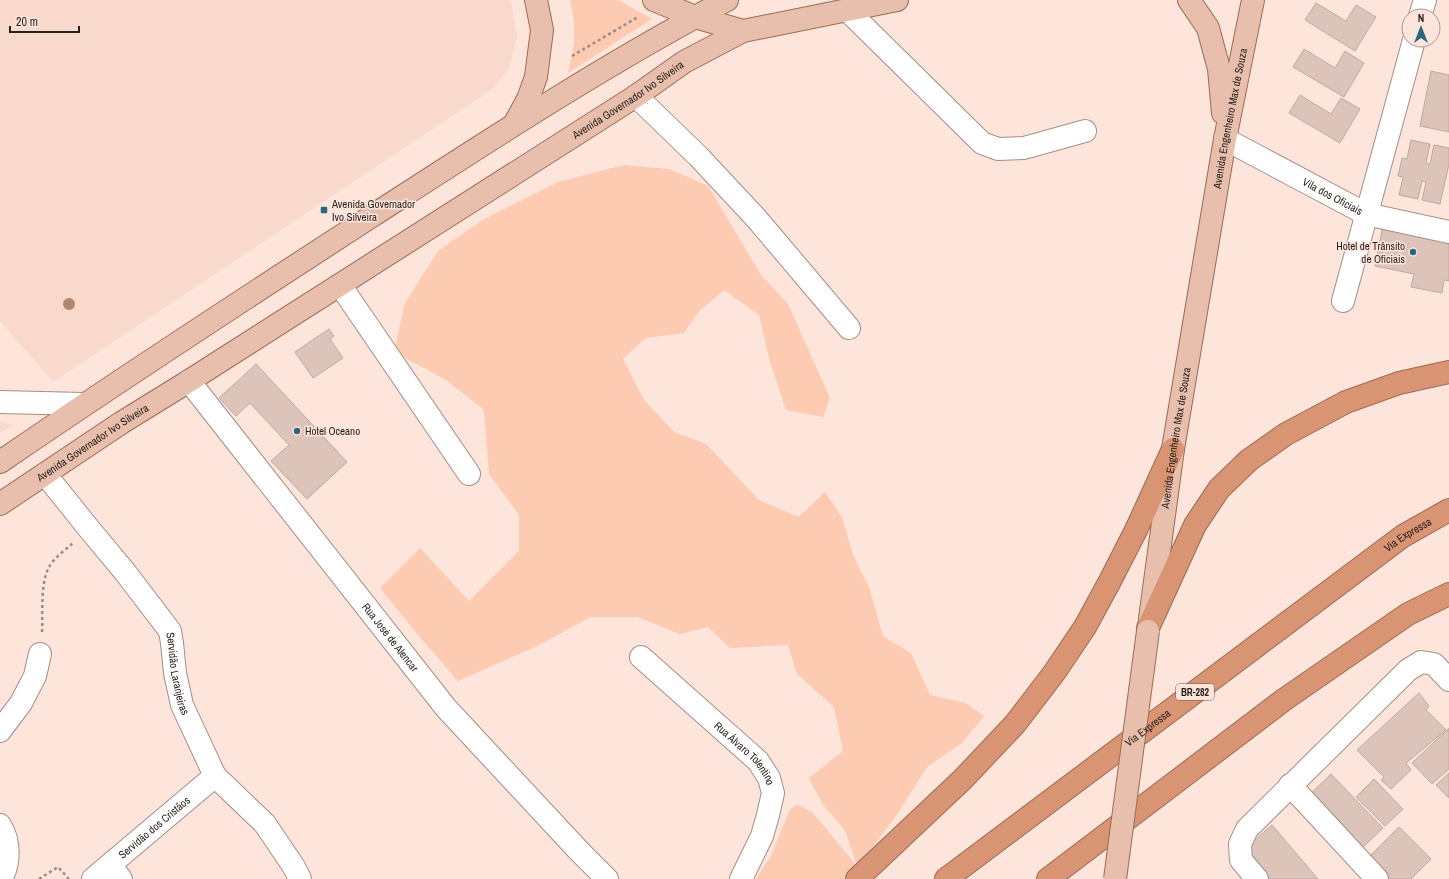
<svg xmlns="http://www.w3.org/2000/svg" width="1449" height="879" viewBox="0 0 1449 879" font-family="'Archivo Narrow',sans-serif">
	<rect width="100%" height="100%" fill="#fde5db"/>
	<path fill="#f8d9cb" d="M 0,0 L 511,0 L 517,38 L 508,70 L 491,90 L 53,382 L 0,321 Z
		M 0,421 L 14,425 L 0,433 Z"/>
	<path fill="#fdcab2" d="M 570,0 L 618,0 L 652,19 L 568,73 L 574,45 L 574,22 Z
		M 624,165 L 669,169 L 708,186 L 761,275 L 788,304 L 830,398 L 823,417 L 786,410 L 770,362 L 759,315 L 724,290 L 699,311 L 684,333 L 646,338 L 623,359 L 644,400 L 674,432 L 706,444 L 759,500 L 799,517 L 825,492 L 842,517 L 853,555 L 869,587 L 883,636 L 911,653 L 930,695 L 966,703 L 984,716 L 962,743 L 927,767 L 898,813 L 858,867 L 843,879 L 756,879 L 772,854 L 790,809 L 797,804 L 813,813 L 857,866 L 845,830 L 823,805 L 809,778 L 843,751 L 834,707 L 797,674 L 788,645 L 730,648 L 708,627 L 680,634 L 637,617 L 591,617 L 537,646 L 458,681 L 413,629 L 380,588 L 420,548 L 469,601 L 519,551 L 519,515 L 489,474 L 484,410 L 446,380 L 394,352 L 405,303 L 438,251 L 484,219 L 558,182 Z"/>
	<path fill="#dcc4ba" stroke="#bfa99e" d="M 1316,3 L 1346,21 L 1356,5 L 1376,17 L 1355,51 L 1305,20 Z
		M 1304,49 L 1335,68 L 1345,51 L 1364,63 L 1344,97 L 1293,67 Z
		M 1431,71 L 1449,75 L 1449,132 L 1420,126 Z
		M 1300,95 L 1331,114 L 1341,98 L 1360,109 L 1340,143 L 1289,113 Z
		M 1411,140 L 1430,144 L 1426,163 L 1430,164 L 1434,145 L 1449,148 L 1449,164 L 1440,204 L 1422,200 L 1426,182 L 1422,181 L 1418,199 L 1399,195 L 1403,177 L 1398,176 L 1402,158 L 1407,159 Z
		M 1383,225 L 1449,238 L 1449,281 L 1444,280 L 1442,293 L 1411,287 L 1414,274 L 1375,266 Z
		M 329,329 L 334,336 L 330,339 L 343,358 L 313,378 L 295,352 Z
		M 256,364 L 347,462 L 307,499 L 271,461 L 289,445 L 250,403 L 236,416 L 219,398 Z
		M 1419,693 L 1429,706 L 1426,710 L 1446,730 L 1406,763 L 1411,770 L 1391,789 L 1381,780 L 1384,777 L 1357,750 Z
		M 1449,728 L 1449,769 L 1432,784 L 1412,763 Z
		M 1449,773 L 1449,798 L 1436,785 Z
		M 1331,774 L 1383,828 L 1358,852 L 1305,799 Z
		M 1374,779 L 1403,809 L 1385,826 L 1356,797 Z
		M 1272,825 L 1318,879 L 1267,879 L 1243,850 Z
		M 1399,827 L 1431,859 L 1411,879 L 1385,879 L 1366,860 Z"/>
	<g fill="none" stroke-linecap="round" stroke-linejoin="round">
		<defs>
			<g id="minor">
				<path d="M 847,10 L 982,143 L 998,149 L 1024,148 L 1085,131"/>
				<path d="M 1420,16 L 1425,0"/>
				<path d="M 636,96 L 699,157 L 756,218 L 849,328"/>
				<path id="s1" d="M 1225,139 L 1366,214 L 1449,232"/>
				<path d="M 340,285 L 469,474"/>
				<path d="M 1343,301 L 1414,40"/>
				<path id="s2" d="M 189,381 L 446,708 L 580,852 L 607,879"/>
				<path d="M 0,402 L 84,404"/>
				<path id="s3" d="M 45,474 L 90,530 L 125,572 L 170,631 L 172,643 L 175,673 L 182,705 L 215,776 L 265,824 L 294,867 L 300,879"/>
				<path id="s4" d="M 641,657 L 758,761 L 769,778 L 773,793 L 768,815 L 762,836 L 741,879"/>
				<path d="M 0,731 L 21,703 L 35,676 L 40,654"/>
				<path d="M 1290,785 L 1377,879"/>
				<path d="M 0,825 C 10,841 10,863 1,879"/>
				<path d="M 110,865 L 121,879"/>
				<path id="s5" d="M 93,879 L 215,776"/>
				<path d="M 1257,879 L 1241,860 L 1240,844 L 1247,829 L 1408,670 L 1421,662 L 1434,664 L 1449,680"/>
			</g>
			<g id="major">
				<path d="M 654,0 L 695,17 L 743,31"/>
				<path d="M 1189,0 L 1208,28 L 1219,69 L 1223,113"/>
				<path d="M 515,123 L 528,99 L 536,77 L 542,30 L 536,0"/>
				<path d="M 0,462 C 123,378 247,297 372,216 C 488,141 604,65 727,0"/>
				<path id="s6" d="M 0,504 L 121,423 L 189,381 L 636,96 L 684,62 L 743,31 L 897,0"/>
				<path id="s7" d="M 1150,618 L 1173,449 L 1225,139 L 1253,0"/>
			</g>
			<g id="highway">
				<path d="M 1148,628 L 1195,525 L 1219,489 L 1249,460 L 1286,434 L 1346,402 L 1399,383 L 1449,372"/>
				<path d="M 857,879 L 963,779 L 1015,724 L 1054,673 L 1085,627 L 1110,581 L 1136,530 L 1173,449"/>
				<path id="s8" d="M 946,879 L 1403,536 L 1449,510"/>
				<path d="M 1048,879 L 1285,699 L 1408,614 L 1449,594"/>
			</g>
		</defs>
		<use href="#minor" stroke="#a48e84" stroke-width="24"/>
		<use href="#major" stroke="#9a6b54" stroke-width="24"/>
		<use href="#highway" stroke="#9a6b54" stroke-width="24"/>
		<path stroke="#9d8c84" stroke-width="2.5" stroke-dasharray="3 3" stroke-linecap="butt" d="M 572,56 L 638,17
			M 42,632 C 43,613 40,584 49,567 C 54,558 65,550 73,543
			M 39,879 L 58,867 L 69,879"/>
		<use href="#minor" stroke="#fff" stroke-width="22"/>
		<use href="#major" stroke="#e8bfac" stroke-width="22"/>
		<use href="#highway" stroke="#d99474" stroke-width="22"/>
		<defs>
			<path id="major-bridge" d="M 1115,879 L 1148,631"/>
		</defs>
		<use href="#major-bridge" stroke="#9a6b54" stroke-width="24" stroke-linecap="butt"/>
		<use href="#major-bridge" stroke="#e8bfac" stroke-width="22"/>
	</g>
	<circle fill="#b4866e" cx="69" cy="304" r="6"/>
	<g fill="#2a677e" stroke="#fde5db" stroke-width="1.5">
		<rect x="320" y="206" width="8" height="8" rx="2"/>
		<circle cx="1413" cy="252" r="4"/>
		<circle cx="297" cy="431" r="4"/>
	</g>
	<g text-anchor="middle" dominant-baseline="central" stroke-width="3" stroke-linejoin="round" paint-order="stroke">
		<rect fill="#fde5db" stroke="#665a54" stroke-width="1" x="1176" y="684" width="38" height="16" rx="3"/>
		<g font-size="10" font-weight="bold" fill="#261e1a">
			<text x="1195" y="692">BR-282</text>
		</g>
		<g font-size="11" fill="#261e1a" stroke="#fde5db">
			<text stroke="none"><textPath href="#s6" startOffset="747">Avenida Governador Ivo Silveira</textPath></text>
			<text stroke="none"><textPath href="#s7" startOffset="506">Avenida Engenheiro Max de Souza</textPath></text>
			<text stroke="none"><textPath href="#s1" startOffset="122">Vila dos Oficiais</textPath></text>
			<text stroke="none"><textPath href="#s7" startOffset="182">Avenida Engenheiro Max de Souza</textPath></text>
			<text stroke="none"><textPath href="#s6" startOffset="111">Avenida Governador Ivo Silveira</textPath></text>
			<text stroke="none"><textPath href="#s8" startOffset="576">Via Expressa</textPath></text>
			<text stroke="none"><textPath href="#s2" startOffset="326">Rua José de Alencar</textPath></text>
			<text stroke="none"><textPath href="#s3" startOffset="244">Servidão Laranjeiras</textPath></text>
			<text stroke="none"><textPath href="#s8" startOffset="252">Via Expressa</textPath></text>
			<text stroke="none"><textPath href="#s4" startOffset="142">Rua Álvaro Tolentino</textPath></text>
			<text stroke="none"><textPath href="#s5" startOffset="80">Servidão dos Cristãos</textPath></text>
		</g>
		<g font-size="11" fill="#261e1a" stroke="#fde5db" text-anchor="start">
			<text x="332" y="204">Avenida Governador<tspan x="332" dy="13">Ivo Silveira</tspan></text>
			<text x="1405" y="246" text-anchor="end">Hotel de Trânsito<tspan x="1405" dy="13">de Oficiais</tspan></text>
			<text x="305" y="431">Hotel Oceano</text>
		</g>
	</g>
	<g transform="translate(1421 28)"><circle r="19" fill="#fde5db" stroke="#a7958e"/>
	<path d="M0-3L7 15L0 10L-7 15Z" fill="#2a677e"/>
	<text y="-6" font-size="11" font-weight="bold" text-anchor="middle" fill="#261e1a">N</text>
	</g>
	<path d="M10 26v6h69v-6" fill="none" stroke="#261e1a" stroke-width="2"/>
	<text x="16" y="26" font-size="12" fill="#261e1a" stroke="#fde5db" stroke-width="3" paint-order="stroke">20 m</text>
</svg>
